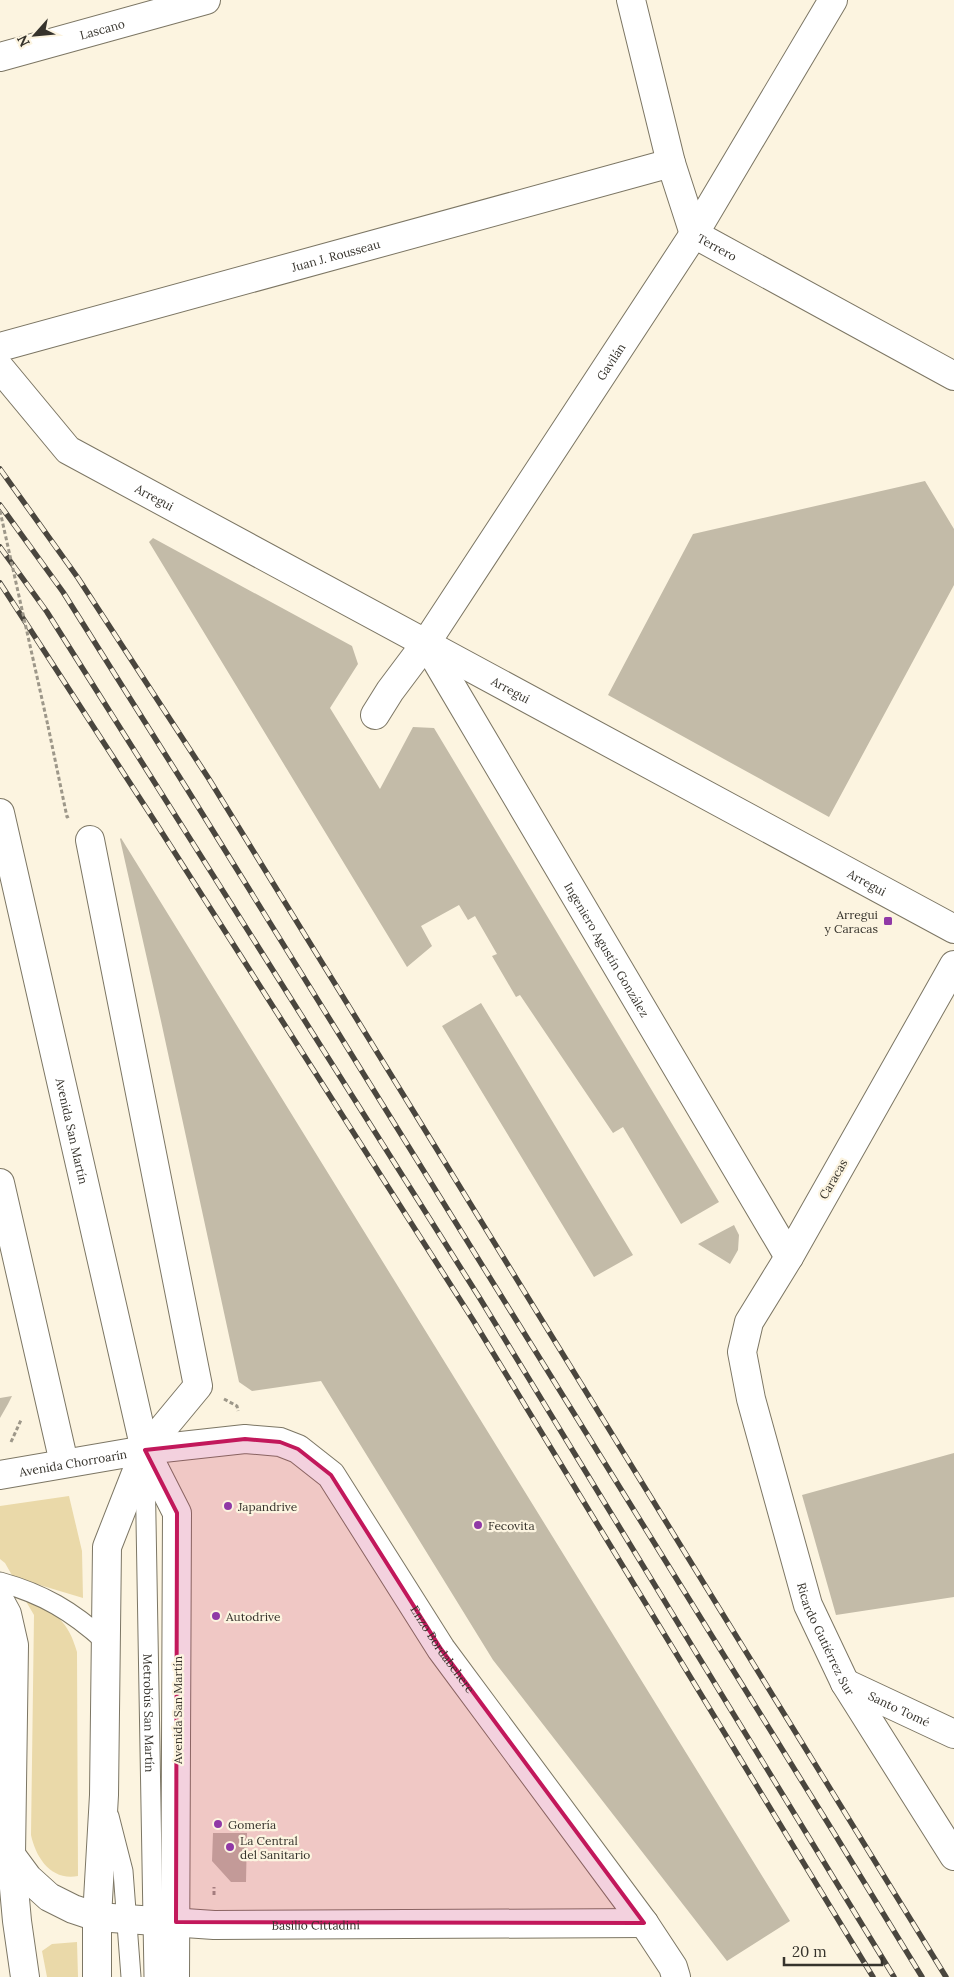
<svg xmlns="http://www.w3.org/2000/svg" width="954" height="1977" viewBox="0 0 954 1977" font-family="Lora,serif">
	<rect width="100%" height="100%" fill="#fcf4e0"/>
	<path fill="#ead9a9" d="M 69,1496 L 82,1551 L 83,1598 L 13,1577 L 5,1563 L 0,1559 L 0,1506 Z
		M 30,1597 C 56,1615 68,1620 77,1652 L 78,1876 C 51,1881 36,1858 31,1835 L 34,1615 L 24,1598 Z
		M 77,1942 L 78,1977 L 47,1977 L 42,1951 L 52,1944 Z"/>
	<path fill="#c3bba8" d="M 925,481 L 954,529 L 954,585 L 829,817 L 608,695 L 693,534 Z
		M 153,538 L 352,646 L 358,664 L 330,708 L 380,789 L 413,727 L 434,728 L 719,1202 L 681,1224 L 623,1127 L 613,1133 L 520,995 L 516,997 L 492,956 L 497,954 L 475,916 L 468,920 L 459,905 L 421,926 L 432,946 L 407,967 L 149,542 Z
		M 121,838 L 790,1921 L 727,1961 L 493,1660 L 321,1381 L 252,1391 L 239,1382 L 161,1021 L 120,839 Z
		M 481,1003 L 633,1255 L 594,1277 L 442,1026 Z
		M 734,1225 L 739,1235 L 738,1250 L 730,1264 L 698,1244 Z
		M 12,1396 L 8,1404 L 0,1418 L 0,1398 Z
		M 954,1453 L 954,1597 L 836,1615 L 802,1495 Z
		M 213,1833 L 247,1833 L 246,1882 L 231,1882 L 212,1861 Z"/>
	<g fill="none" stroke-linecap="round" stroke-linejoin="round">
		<defs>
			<g id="lane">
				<path id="s1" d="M 145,1463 L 154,1977"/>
				<path d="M 0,1582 C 43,1594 72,1611 105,1641"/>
				<path d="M 109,1816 L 123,1871 L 131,1977"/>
			</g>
			<g id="street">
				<path id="s2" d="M 631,0 L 671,163 L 694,234 L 954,376"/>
				<path id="s3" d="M 0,57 L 206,0"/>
				<path id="s4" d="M 0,347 L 671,163"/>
				<path id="s5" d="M 0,368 L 68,450 L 954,929"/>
				<path id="s6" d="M 426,643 L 789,1257"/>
				<path id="s7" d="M 375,715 L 390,691 L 426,643 L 694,234 L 833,0"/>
				<path d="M 90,840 L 198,1386 L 145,1450"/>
				<path id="s8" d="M 954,965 L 789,1257 L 749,1322 L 742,1352 L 751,1399 L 808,1605 L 845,1683 L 954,1856"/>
				<path d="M 0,1183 L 64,1463"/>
				<path id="s9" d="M 145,1450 L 245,1439 L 280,1442 L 298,1449 L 331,1475 L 441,1649 L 644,1923 L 673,1967 L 676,1977"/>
				<path id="s10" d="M 845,1683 L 954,1734"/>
				<path id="s11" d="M 11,1855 L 28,1878 L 49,1897 L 73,1909 L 97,1917 L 214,1925 L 644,1923"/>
			</g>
			<g id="secondary">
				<path id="s12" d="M 0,1475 L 145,1450"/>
				<path d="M 0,1601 L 7,1614 L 14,1645 L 11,1855"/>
			</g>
			<g id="primary">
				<path id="s13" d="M 0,813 L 145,1450 L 177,1513 L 175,1977"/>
				<path d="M 11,1855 L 17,1921 L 25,1977"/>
				<path d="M 97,1977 L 97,1917 L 104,1795 L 107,1547 L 145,1450"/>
			</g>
		</defs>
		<use href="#lane" stroke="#7c7664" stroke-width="21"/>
		<use href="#street" stroke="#7c7664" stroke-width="30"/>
		<use href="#secondary" stroke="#7c7664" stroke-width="30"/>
		<use href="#primary" stroke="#7c7664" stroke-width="30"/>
		<path stroke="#9d9789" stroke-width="3" stroke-dasharray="4 2.5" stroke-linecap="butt" d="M 48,726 L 67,817 L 69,816
			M 224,1399 L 237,1406 L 238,1411
			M 11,1442 L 21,1420
			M 214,1895 L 214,1887"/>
		<use href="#lane" stroke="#fff" stroke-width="19"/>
		<use href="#street" stroke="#fff" stroke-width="28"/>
		<use href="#secondary" stroke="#fff" stroke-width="28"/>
		<use href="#primary" stroke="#fff" stroke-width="28"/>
		<defs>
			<path id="rail" d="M 0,469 L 78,578 L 209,779 L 946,1977
				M 0,505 L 63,592 L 187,789 L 834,1833 L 922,1977
				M 0,547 L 47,612 L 479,1297 L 894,1977
				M 0,583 L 152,817 L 473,1320 L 873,1977"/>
		</defs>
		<use href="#rail" stroke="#4a463e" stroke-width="5.5"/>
		<use href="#rail" stroke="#fcf4e0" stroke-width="4" stroke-dasharray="11" stroke-linecap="butt"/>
		<path stroke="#9d9789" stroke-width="3" stroke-dasharray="4 2.5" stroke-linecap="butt" d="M 0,511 L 48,726"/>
	</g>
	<path fill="#c2185b" fill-opacity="0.2" stroke="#c2185b" stroke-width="4" stroke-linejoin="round" d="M 245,1439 L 280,1442 L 298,1449 L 331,1475 L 441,1649 L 644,1923 L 176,1922 L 177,1513 L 145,1450 Z"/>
	<g fill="#9039a6" stroke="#fcf4e0" stroke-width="2">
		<rect x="883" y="916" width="10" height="10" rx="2.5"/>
		<circle cx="228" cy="1506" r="5"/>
		<circle cx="478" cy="1525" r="5"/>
		<circle cx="216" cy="1616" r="5"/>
		<circle cx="218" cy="1824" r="5"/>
		<circle cx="230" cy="1847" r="5"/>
	</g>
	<g text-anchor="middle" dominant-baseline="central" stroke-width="4.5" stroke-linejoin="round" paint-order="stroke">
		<g font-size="12" fill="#36332c" stroke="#fcf4e0">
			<text stroke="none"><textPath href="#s3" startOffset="106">Lascano</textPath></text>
			<text stroke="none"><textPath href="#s2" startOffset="269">Terrero</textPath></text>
			<text stroke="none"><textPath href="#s4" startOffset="348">Juan J. Rousseau</textPath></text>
			<text stroke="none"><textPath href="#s7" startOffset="425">Gavilán</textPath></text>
			<text stroke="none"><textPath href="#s5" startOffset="205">Arregui</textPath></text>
			<text stroke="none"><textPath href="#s5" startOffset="610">Arregui</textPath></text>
			<text stroke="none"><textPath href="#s5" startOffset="1015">Arregui</textPath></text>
			<text stroke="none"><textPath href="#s6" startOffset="356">Ingeniero Agustín González</textPath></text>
			<text stroke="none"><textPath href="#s13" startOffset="326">Avenida San Martín</textPath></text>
			<text transform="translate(833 1179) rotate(-60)">Caracas</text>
			<text stroke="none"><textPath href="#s12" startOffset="74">Avenida Chorroarín</textPath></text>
			<text stroke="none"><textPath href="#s8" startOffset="742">Ricardo Gutiérrez Sur</textPath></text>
			<text stroke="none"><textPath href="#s9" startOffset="404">Enzo Bordabehere</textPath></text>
			<text stroke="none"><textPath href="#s10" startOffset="60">Santo Tomé</textPath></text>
			<text transform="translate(177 1710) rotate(-90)">Avenida San Martín</text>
			<text stroke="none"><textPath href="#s1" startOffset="250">Metrobús San Martín</textPath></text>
			<text stroke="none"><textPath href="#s11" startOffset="328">Basilio Cittadini</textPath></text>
		</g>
		<g font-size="12" fill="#36332c" stroke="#fcf4e0" text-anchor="start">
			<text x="878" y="914" text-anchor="end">Arregui<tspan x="878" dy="14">y Caracas</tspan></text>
			<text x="238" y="1506">Japandrive</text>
			<text x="488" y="1525">Fecovita</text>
			<text x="226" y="1616">Autodrive</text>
			<text x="228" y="1824">Gomería</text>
			<text x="240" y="1840">La Central<tspan x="240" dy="14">del Sanitario</tspan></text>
		</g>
	</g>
	<g transform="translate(35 35) rotate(243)" stroke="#fcf4e0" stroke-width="4" paint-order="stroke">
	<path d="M0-4L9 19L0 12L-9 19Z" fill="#36332c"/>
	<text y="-8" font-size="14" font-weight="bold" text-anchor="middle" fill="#36332c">N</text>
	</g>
	<path d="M784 1957v8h98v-8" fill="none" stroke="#36332c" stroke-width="2.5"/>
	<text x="792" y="1957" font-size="15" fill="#36332c" stroke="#fcf4e0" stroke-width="4" paint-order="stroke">20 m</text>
</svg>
